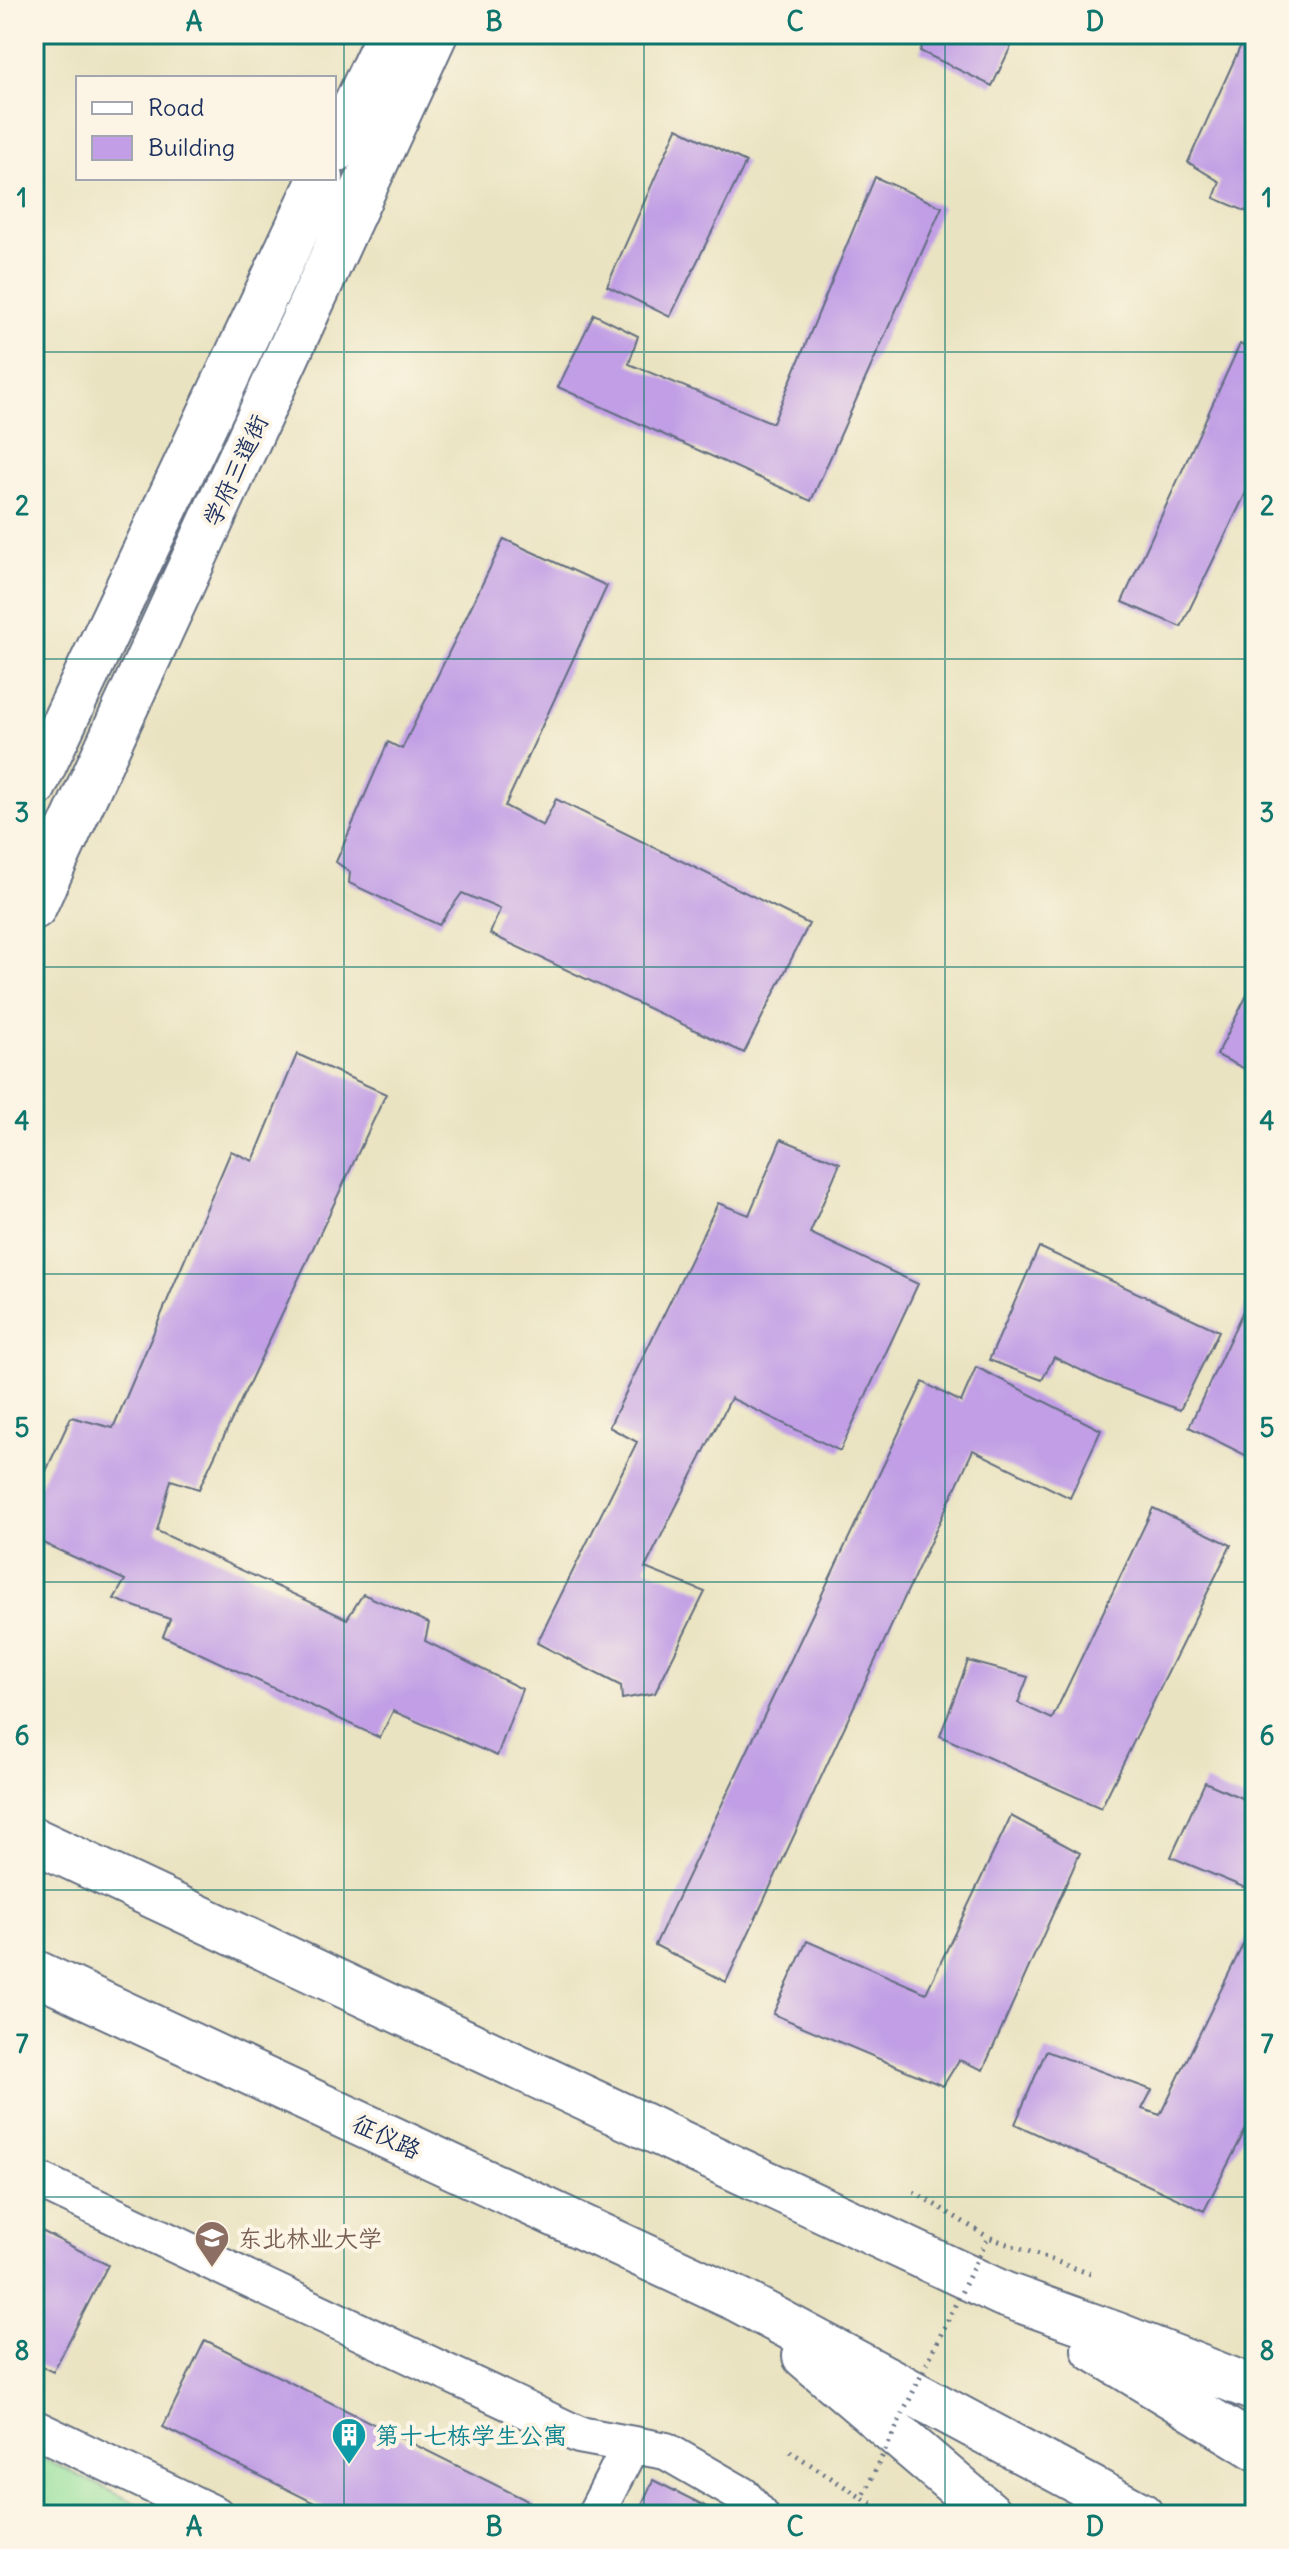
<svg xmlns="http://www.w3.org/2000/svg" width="1289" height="2549" viewBox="0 0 1289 2549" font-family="Delius,'LXGW WenKai TC',sans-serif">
	<rect width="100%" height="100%" fill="#fcf5e5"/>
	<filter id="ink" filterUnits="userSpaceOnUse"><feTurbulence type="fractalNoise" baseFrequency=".0125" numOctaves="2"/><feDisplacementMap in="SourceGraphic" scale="16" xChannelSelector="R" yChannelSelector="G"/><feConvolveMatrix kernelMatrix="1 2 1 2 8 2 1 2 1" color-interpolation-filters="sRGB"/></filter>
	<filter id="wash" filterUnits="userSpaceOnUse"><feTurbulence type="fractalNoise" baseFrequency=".006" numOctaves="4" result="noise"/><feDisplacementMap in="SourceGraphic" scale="32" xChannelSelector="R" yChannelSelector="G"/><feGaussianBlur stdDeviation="1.8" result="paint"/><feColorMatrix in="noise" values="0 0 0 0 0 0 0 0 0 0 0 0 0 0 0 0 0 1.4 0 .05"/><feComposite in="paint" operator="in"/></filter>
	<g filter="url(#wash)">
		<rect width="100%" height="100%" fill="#eae3c1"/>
		<path fill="#94e09c" stroke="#58887d" stroke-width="2" d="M 34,2454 L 160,2515 L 34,2515 Z"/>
		<g id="blocks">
			<path fill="#c19ee5" d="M 928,34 L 1017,34 L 992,86 L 920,51 Z
				M 1246,34 L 1255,34 L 1255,215 L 1214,198 L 1220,182 L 1188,162 Z
				M 677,128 L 746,162 L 670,317 L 607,286 Z
				M 875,177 L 942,207 L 811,501 L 558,387 L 594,314 L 638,336 L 629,364 L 773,423 Z
				M 1240,344 L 1255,351 L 1255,474 L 1181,627 L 1122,602 Z
				M 504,539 L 607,586 L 505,806 L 543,826 L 556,799 L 809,924 L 744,1053 L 490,934 L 500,909 L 462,893 L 439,925 L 349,883 L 350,872 L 336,862 L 388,742 L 402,749 Z
				M 1255,979 L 1255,1074 L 1217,1055 Z
				M 297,1054 L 386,1094 L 199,1489 L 171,1480 L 157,1531 L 347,1619 L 363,1594 L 429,1623 L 425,1641 L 522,1689 L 497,1756 L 393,1711 L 380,1738 L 163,1636 L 170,1619 L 114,1599 L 125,1580 L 34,1539 L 34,1497 L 71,1417 L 113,1428 L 231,1151 L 253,1161 Z
				M 781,1139 L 840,1163 L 810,1233 L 918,1284 L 840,1451 L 731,1398 L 645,1568 L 705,1592 L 655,1693 L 622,1699 L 621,1686 L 537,1643 L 637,1442 L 609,1427 L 718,1203 L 749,1215 Z
				M 1039,1247 L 1219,1331 L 1180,1410 L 1103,1381 L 1054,1357 L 1042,1380 L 989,1360 Z
				M 1255,1285 L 1255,1460 L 1189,1427 Z
				M 976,1367 L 1101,1430 L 1070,1498 L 973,1450 L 726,1982 L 655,1945 L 923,1382 L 961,1402 Z
				M 1153,1508 L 1231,1545 L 1101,1808 L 940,1736 L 968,1661 L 1028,1677 L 1018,1703 L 1052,1719 Z
				M 1205,1782 L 1255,1804 L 1255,1892 L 1171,1857 Z
				M 1011,1816 L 1080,1853 L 983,2070 L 959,2060 L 943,2086 L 773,2014 L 807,1941 L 926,1993 Z
				M 1249,1932 L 1255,1935 L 1255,2111 L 1204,2211 L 1015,2124 L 1046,2051 L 1152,2090 L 1142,2109 L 1160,2115 Z
				M 34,2227 L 108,2265 L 53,2372 L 34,2363 Z
				M 205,2340 L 536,2505 L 531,2515 L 338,2515 L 163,2427 Z
				M 653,2480 L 723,2515 L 637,2515 Z"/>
		</g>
	</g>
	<g filter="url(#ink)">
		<use href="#blocks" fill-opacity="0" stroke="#636e81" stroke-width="2"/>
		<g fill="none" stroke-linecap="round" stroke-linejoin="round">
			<defs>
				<path id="minor" d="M 34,2178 L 579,2435 L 666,2451 L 742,2495 L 760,2515
					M 34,2428 L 216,2515
					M 595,2515 L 631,2445"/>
				<path id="secondary" d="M 334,151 L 389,34
					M 34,786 L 321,178
					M 34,907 L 435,34"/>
				<path id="primary" d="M 34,1840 L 1003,2294 L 1115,2334 L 1255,2389
					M 34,1972 L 739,2300 L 1141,2515
					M 1094,2349 L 1255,2447
					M 805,2356 L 991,2515"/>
			</defs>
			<use href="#minor" stroke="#636e81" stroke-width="40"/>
			<use href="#secondary" stroke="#636e81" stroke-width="48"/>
			<use href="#primary" stroke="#636e81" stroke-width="48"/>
			<path stroke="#636e81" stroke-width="5" stroke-dasharray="2 6" stroke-linecap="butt" d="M 914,2192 L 988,2237
				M 790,2451 L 862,2498"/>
			<use href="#minor" stroke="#fff" stroke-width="36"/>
			<use href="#secondary" stroke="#fff" stroke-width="44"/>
			<use href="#primary" stroke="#fff" stroke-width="44"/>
			<path stroke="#636e81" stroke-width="5" stroke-dasharray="2 6" stroke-linecap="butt" d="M 893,2515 L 862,2498 L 988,2237 L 1091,2274"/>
		</g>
	</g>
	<path fill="none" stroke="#0f766e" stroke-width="2" stroke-opacity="0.55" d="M 344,34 L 344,2515M 644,34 L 644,2515M 945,34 L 945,2515M 34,352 L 1255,352M 34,659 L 1255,659M 34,967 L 1255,967M 34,1274 L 1255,1274M 34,1582 L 1255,1582M 34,1890 L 1255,1890M 34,2197 L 1255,2197"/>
	<defs>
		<symbol id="university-pin" viewBox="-11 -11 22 30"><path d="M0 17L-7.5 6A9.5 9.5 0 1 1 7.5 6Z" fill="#8d6e63" stroke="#fcf5e5"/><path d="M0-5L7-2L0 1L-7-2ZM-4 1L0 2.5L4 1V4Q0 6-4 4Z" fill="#fff"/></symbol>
		<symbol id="building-pin" viewBox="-11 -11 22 30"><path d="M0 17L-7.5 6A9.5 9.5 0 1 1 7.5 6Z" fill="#0f9aa8" stroke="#fcf5e5"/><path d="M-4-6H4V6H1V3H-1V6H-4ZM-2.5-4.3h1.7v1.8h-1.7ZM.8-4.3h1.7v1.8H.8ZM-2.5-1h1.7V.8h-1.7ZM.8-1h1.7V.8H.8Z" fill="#fff"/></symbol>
	</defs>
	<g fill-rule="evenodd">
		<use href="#university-pin" x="192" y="2218" width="40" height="54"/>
		<use href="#building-pin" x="329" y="2415" width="40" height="54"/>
	</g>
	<g text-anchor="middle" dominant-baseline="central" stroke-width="8" stroke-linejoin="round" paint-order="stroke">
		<g font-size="24" fill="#1b2f5e" stroke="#fcf5e5">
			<text transform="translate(235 470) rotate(-65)">学府三道街</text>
			<text transform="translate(387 2136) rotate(25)">征仪路</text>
		</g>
		<g font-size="24" fill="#785e54" stroke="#fcf5e5" text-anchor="start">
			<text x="238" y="2238">东北林业大学</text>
		</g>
		<g font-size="24" fill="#0d838f" stroke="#fcf5e5" text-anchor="start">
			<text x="375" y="2435">第十七栋学生公寓</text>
		</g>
	</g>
	<rect width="1289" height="2549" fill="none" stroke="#fcf5e5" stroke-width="88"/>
	<rect x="76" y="76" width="260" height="104" fill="#fcf5e5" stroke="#a2a6af" stroke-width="2"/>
	<rect x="92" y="102" width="40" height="12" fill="#ffffff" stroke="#a2a6af" stroke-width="2"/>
	<text x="148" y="116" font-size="24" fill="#1b2f5e">Road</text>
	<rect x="92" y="136" width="40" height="24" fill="#c19ee5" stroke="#a2a6af" stroke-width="2"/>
	<text x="148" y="156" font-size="24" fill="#1b2f5e">Building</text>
	<rect x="44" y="44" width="1201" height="2461" fill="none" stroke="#0f766e" stroke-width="3"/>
	<g font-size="26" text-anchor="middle" font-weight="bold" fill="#0f766e">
		<text x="194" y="31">A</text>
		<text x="494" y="31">B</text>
		<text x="795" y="31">C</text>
		<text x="1095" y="31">D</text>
		<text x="22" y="207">1</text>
		<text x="1267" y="207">1</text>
		<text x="22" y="515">2</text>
		<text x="1267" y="515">2</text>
		<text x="22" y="822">3</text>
		<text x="1267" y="822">3</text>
		<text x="22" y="1130">4</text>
		<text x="1267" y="1130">4</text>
		<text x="22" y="1437">5</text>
		<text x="1267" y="1437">5</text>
		<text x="22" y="1745">6</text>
		<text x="1267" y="1745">6</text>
		<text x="22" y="2053">7</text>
		<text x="1267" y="2053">7</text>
		<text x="22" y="2360">8</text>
		<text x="1267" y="2360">8</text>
		<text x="194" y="2536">A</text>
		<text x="494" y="2536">B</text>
		<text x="795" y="2536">C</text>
		<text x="1095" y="2536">D</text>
	</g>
</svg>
